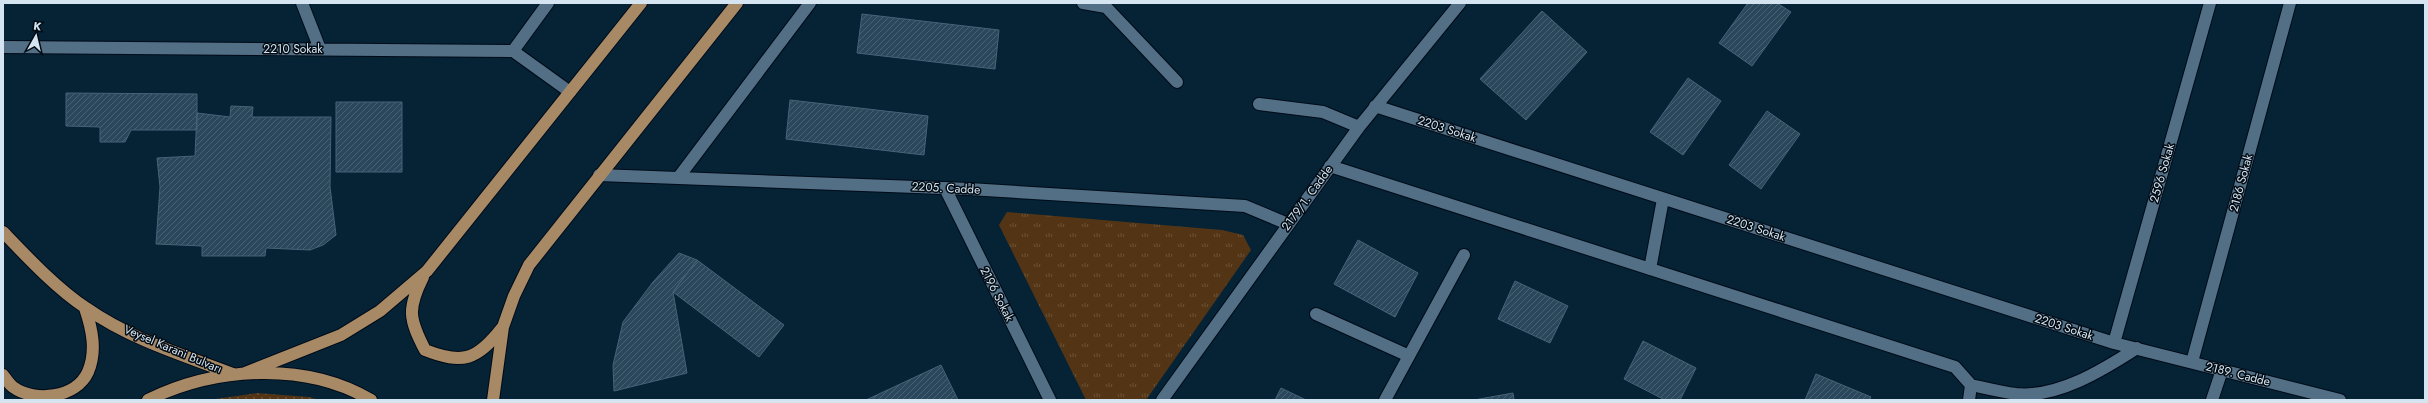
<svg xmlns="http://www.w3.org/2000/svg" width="2428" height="403" viewBox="0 0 2428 403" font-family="Jost,sans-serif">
	<defs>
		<pattern id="grass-dots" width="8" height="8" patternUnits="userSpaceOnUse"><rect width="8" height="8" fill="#533515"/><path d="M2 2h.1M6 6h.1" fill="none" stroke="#6b5237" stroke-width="1.8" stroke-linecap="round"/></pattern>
		<pattern id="park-tufts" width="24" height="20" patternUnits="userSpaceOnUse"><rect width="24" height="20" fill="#533515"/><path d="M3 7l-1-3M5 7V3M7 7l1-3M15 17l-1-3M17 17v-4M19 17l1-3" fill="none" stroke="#6b5237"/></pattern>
		<pattern id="building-hatch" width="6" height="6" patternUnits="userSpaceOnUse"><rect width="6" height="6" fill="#2b475c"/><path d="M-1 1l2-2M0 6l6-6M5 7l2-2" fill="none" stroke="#496174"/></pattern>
	</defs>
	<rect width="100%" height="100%" fill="#062235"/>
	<path fill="url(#grass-dots)" d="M 257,393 L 309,397 L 319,400 L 208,400 Z"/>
	<path fill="url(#park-tufts)" d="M 1007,212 L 1222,230 L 1243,235 L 1251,250 L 1146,400 L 1086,400 L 999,225 Z"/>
	<path fill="url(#building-hatch)" stroke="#466379" d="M 1748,3 L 1777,3 L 1791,12 L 1752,66 L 1719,43 Z
		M 1542,11 L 1587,52 L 1526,120 L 1480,79 Z
		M 862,14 L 999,30 L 995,69 L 857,53 Z
		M 1688,78 L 1721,101 L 1683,155 L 1650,132 Z
		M 66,93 L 197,94 L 197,130 L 131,130 L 125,142 L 100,142 L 100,127 L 66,126 Z
		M 790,100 L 928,116 L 924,155 L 786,139 Z
		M 336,102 L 402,102 L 402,172 L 336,172 Z
		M 231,106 L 253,107 L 252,117 L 331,117 L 330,187 L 336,235 L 323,245 L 310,250 L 266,248 L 265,256 L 202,256 L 202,246 L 156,244 L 160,187 L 157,158 L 195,156 L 197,113 L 230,117 Z
		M 1767,111 L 1800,134 L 1761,189 L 1729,165 Z
		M 1358,240 L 1418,273 L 1395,317 L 1334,284 Z
		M 679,253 L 697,260 L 673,292 L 687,373 L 614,391 L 613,365 L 623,322 L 653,282 Z
		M 697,260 L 784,325 L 759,357 L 673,292 Z
		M 1515,281 L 1568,306 L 1550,343 L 1498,319 Z
		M 1643,341 L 1696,368 L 1680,400 L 1665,400 L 1624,379 Z
		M 941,365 L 958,400 L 866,400 Z
		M 1816,374 L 1871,397 L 1869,400 L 1805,400 Z
		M 1281,388 L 1306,400 L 1275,400 Z
		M 1513,393 L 1514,400 L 1474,400 Z"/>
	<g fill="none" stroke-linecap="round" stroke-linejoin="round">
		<defs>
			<path id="minor" d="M 302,3 L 320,49
				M 1083,3 L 1106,7 L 1177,82
				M 3,47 L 513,51 L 570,92
				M 513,51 L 548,3
				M 1259,104 L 1323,112 L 1359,127
				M 1375,106 L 2114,343 L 2340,400
				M 1330,166 L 1955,367 L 1971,385
				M 599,175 L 969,189 L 1245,206 L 1288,224
				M 678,178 L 810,3
				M 945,188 L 1050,400
				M 1650,269 L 1663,199
				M 1316,314 L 1409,356
				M 2114,343 L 2210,3
				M 2192,362 L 2290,3
				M 1971,385 C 1985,388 2001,392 2016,394 C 2058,398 2103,370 2137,348
				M 1162,400 L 1359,127 L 1460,3
				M 1385,400 L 1464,255
				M 1969,400 L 1971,385
				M 2212,400 L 2222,370"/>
			<path id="major" d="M 3,232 C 27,257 57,289 86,308 C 130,339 183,355 233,374
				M 423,277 C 407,309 409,319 425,350 C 463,365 477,360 502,328
				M 245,373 L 341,335 L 380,311 L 427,271 L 641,3
				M 3,375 C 6,379 9,384 13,387 C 35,403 76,398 88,372 C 97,351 92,329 85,308
				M 148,400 C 215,367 305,361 371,400
				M 493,400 L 503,327 L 514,296 L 529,265 L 737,3"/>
		</defs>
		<use href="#minor" stroke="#000b18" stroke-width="14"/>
		<use href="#major" stroke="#000b18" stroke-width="14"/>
		<use href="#minor" stroke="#526f85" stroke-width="12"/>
		<use href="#major" stroke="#a78966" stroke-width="12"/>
	</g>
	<g text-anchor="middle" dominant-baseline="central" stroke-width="3" stroke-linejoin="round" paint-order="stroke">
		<g font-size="12" fill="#d4e4f0" stroke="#020b13">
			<text x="293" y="49">2210 Sokak</text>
			<text transform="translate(1447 129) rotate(18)">2203 Sokak</text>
			<text transform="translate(2162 173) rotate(-74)">2596 Sokak</text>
			<text transform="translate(2241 183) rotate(-75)">2186 Sokak</text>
			<text transform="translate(946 188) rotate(3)">2205. Cadde</text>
			<text transform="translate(1307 198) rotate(-54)">2179/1. Cadde</text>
			<text transform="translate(1756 228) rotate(18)">2203 Sokak</text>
			<text transform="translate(997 294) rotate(63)">2196 Sokak</text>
			<text transform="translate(2064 327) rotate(18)">2203 Sokak</text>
			<text transform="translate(173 349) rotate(23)">Veysel Karani Bulvarı</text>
			<text transform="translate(2238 374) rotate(14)">2189. Cadde</text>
		</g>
	</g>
	<rect width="2428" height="403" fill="none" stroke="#d4e4f0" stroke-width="8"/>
	<g transform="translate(36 36) rotate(8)" stroke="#020b13" stroke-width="3" paint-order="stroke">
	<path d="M0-3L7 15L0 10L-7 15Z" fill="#d4e4f0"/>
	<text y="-6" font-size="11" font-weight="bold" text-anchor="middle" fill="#d4e4f0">K</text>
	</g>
</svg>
